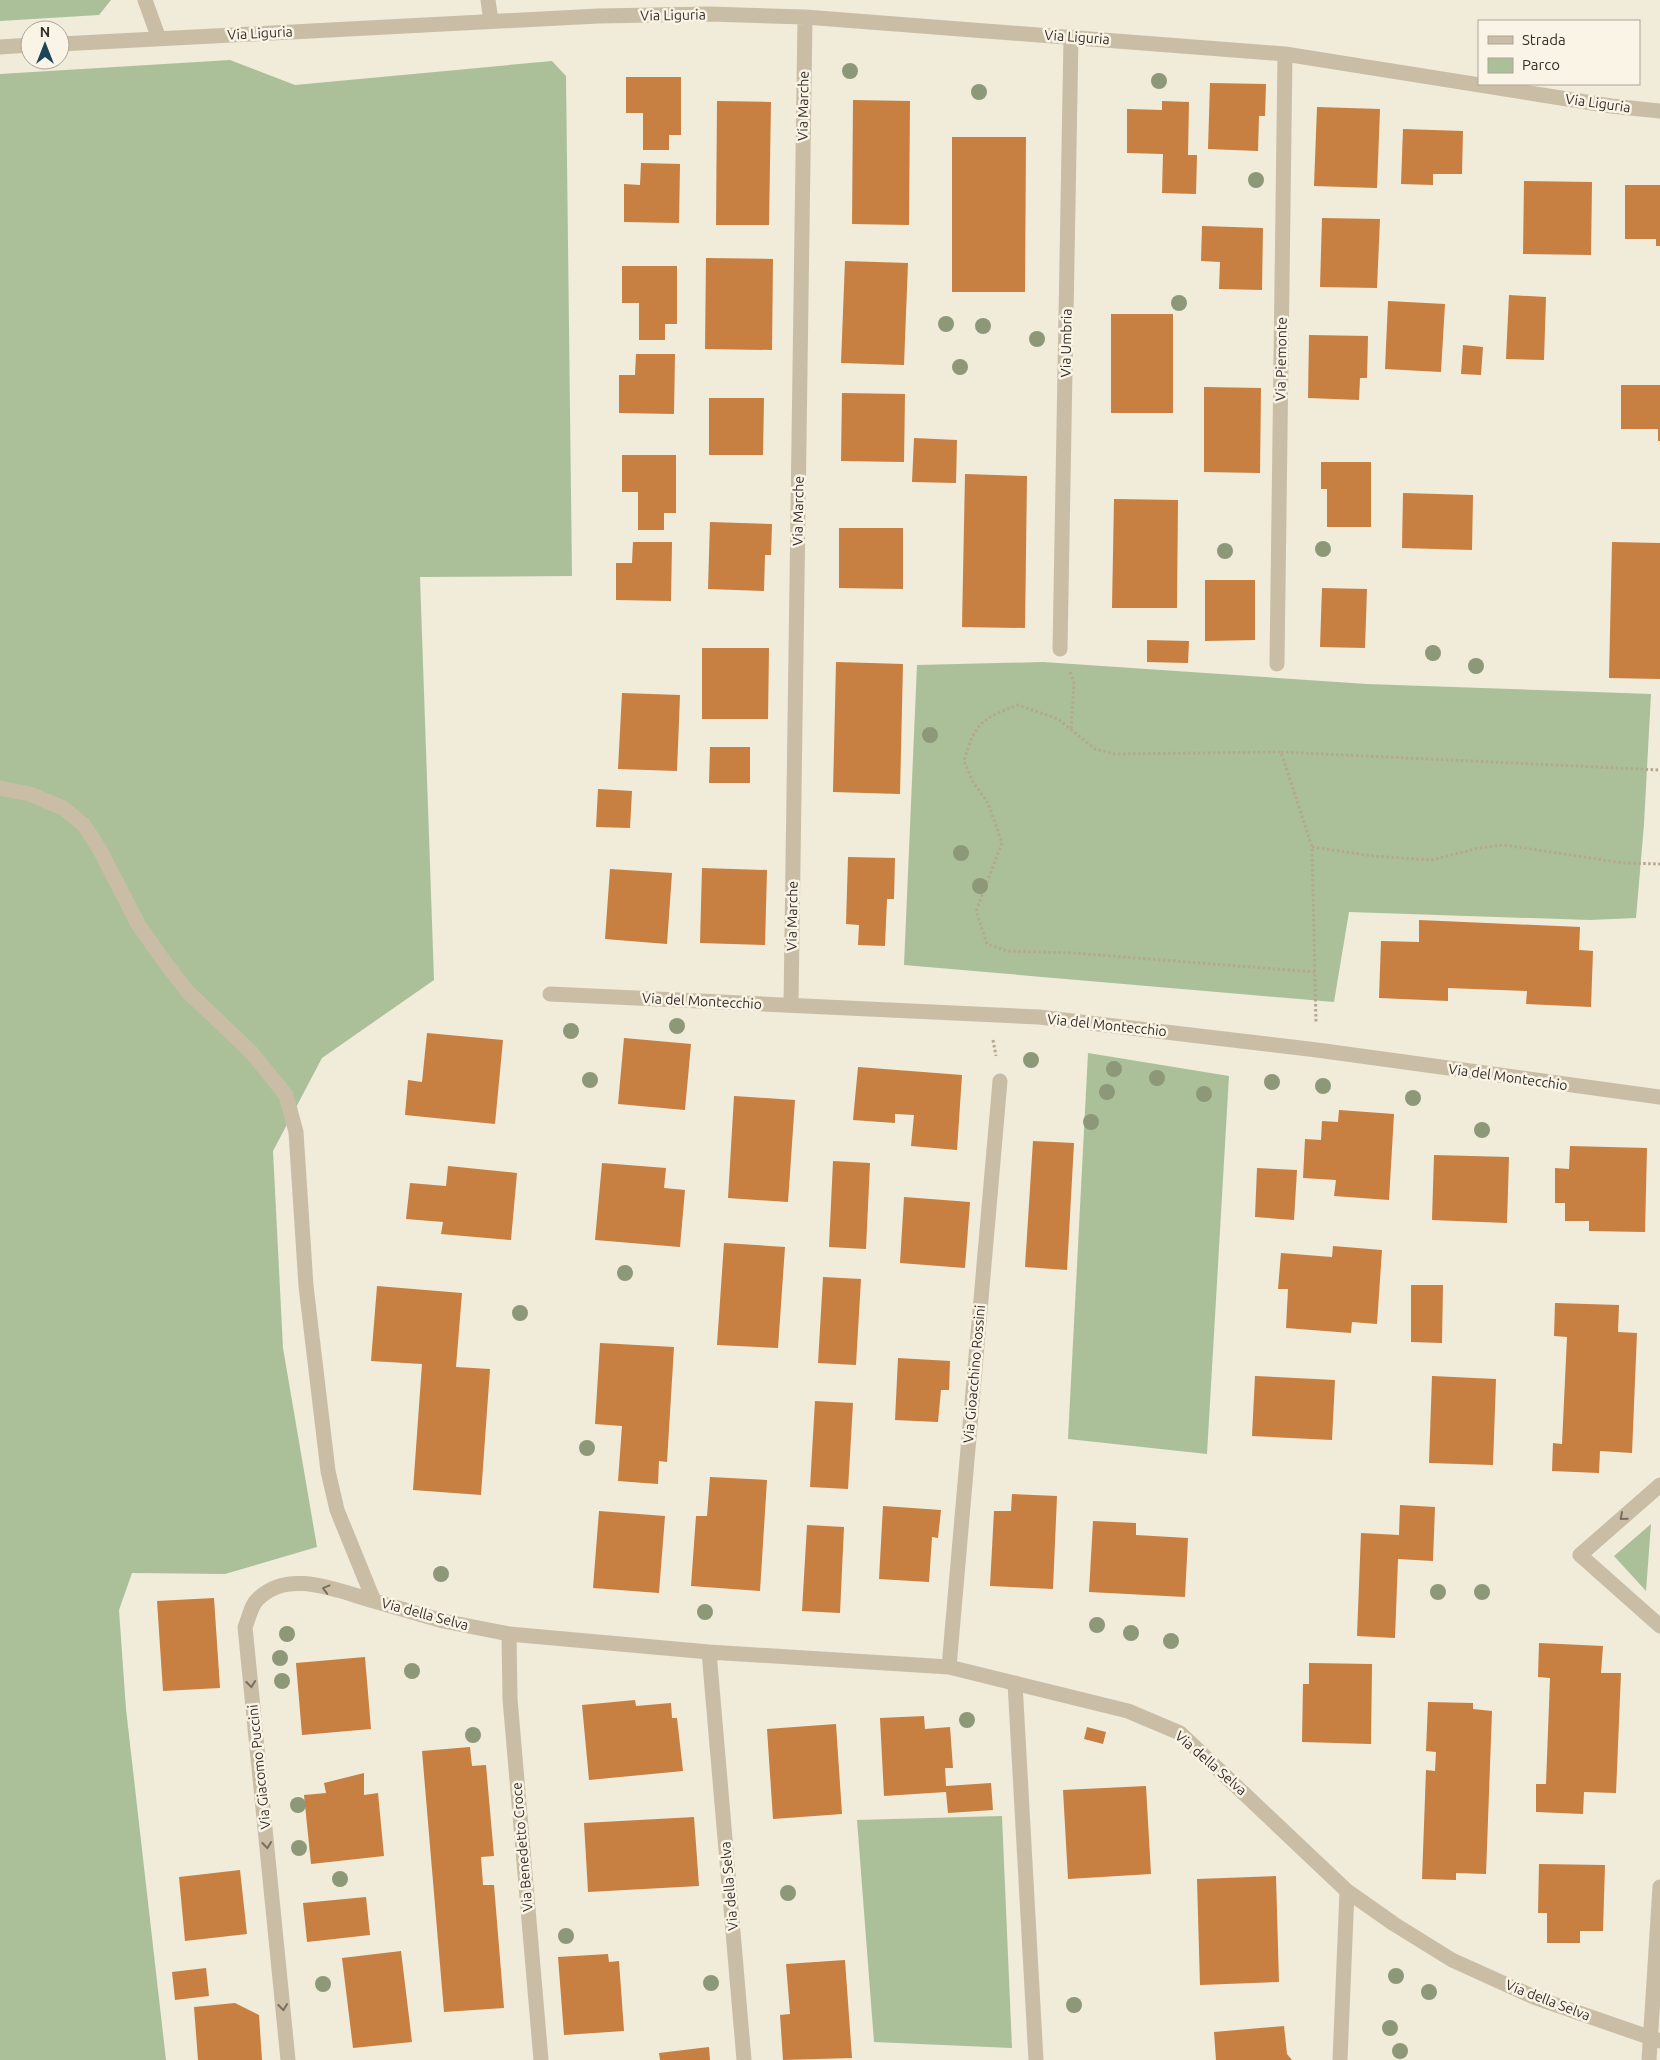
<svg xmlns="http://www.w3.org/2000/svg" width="1660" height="2060" viewBox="0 0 1660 2060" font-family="Ubuntu,sans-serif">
	<rect width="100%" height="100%" fill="#f1ebd9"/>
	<path fill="#abc099" d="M 0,0 L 111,0 L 99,15 L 0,21 Z
		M 230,60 L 295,85 L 552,61 L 566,76 L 572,576 L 420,577 L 434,980 L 322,1058 L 273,1151 L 283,1348 L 317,1547 L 225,1574 L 132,1573 L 119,1610 L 126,1709 L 166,2060 L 0,2060 L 0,74 Z
		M 1043,662 L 1367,684 L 1651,694 L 1644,824 L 1636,918 L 1590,920 L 1349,912 L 1334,1002 L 904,965 L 917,665 Z
		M 1088,1053 L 1229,1076 L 1207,1454 L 1068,1439 Z
		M 1651,1524 L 1646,1591 L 1614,1556 Z
		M 1002,1816 L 1012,2048 L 874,2042 L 857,1820 Z"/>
	<path fill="#c77f42" d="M 626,77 L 681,77 L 681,135 L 669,135 L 669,150 L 643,150 L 643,113 L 626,113 Z
		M 1210,83 L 1266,84 L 1265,116 L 1259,116 L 1258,151 L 1208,149 Z
		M 853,100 L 910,101 L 909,225 L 852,224 Z
		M 717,101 L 771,102 L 769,225 L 716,225 Z
		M 1162,101 L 1189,102 L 1188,155 L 1197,155 L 1196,194 L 1162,193 L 1163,154 L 1127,153 L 1127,109 L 1162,110 Z
		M 1317,107 L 1380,109 L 1377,188 L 1314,186 Z
		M 1403,129 L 1463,131 L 1462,174 L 1433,174 L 1433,185 L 1401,184 Z
		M 952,137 L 1026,137 L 1025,292 L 952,292 Z
		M 641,163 L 680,164 L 679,223 L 624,222 L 624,184 L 640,185 Z
		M 1524,181 L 1592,182 L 1591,255 L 1523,254 Z
		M 1625,185 L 1660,185 L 1660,246 L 1656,246 L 1656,239 L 1625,239 Z
		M 1322,218 L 1380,219 L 1377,288 L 1320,287 Z
		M 1202,226 L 1263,228 L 1262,290 L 1219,289 L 1220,262 L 1201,261 Z
		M 706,258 L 773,259 L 772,350 L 705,349 Z
		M 845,261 L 908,263 L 904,365 L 841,363 Z
		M 622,266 L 677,266 L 677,324 L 665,324 L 665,340 L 639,340 L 639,303 L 622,303 Z
		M 1509,295 L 1546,297 L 1544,360 L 1506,359 Z
		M 1388,301 L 1445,304 L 1441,372 L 1385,369 Z
		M 1111,314 L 1173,314 L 1173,413 L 1111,413 Z
		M 1309,335 L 1368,336 L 1367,378 L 1360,378 L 1359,400 L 1308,398 Z
		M 1463,345 L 1483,347 L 1481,375 L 1461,374 Z
		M 636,354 L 675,354 L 674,414 L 619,413 L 619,375 L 635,375 Z
		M 1621,385 L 1660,385 L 1660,441 L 1658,441 L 1658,429 L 1621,429 Z
		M 1204,387 L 1261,388 L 1260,473 L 1204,472 Z
		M 842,393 L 905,394 L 904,462 L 841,461 Z
		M 709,398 L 764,398 L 763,455 L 709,455 Z
		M 914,438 L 957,440 L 956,483 L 912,482 Z
		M 622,455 L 676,455 L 676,513 L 664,513 L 664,530 L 638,530 L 638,492 L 622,492 Z
		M 1321,462 L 1371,462 L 1371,527 L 1327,527 L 1327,489 L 1321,489 Z
		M 965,474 L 1027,476 L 1025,628 L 962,627 Z
		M 1403,493 L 1473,495 L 1472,550 L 1402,548 Z
		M 1114,499 L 1178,500 L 1177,608 L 1112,608 Z
		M 710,522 L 772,524 L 771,555 L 765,555 L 764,591 L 708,589 Z
		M 839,528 L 903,528 L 903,589 L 839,588 Z
		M 633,542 L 672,542 L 671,601 L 616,600 L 616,563 L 632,563 Z
		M 1612,542 L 1660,543 L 1660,679 L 1609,678 Z
		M 1205,580 L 1255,580 L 1255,640 L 1205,641 Z
		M 1322,588 L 1367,589 L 1365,648 L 1320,647 Z
		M 1147,640 L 1189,641 L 1188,663 L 1147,662 Z
		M 702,648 L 769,648 L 768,719 L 702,719 Z
		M 836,662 L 903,664 L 900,794 L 833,792 Z
		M 622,693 L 680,695 L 677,771 L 618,769 Z
		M 710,747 L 750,747 L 750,783 L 709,783 Z
		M 598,789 L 632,791 L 630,828 L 596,827 Z
		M 848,857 L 895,858 L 894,899 L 887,899 L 885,946 L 858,945 L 859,925 L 846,924 Z
		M 702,868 L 767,870 L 765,945 L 700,943 Z
		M 610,869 L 672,873 L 667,944 L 605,939 Z
		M 1419,920 L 1580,927 L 1579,950 L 1593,951 L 1591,1007 L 1526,1004 L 1527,991 L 1448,988 L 1448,1001 L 1379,998 L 1381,941 L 1419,942 Z
		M 427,1033 L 503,1040 L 495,1124 L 405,1115 L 408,1080 L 422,1082 Z
		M 624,1038 L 691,1044 L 685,1110 L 618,1104 Z
		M 858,1067 L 962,1075 L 957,1150 L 911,1146 L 914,1115 L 895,1114 L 895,1123 L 853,1120 Z
		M 734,1096 L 795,1100 L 788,1202 L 728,1198 Z
		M 1339,1110 L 1394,1114 L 1389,1200 L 1334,1196 L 1336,1180 L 1303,1178 L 1305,1139 L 1321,1140 L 1322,1121 L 1338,1122 Z
		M 1033,1141 L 1074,1143 L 1067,1270 L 1025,1267 Z
		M 1570,1146 L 1647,1148 L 1645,1232 L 1589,1231 L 1589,1221 L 1565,1221 L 1565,1203 L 1555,1203 L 1555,1168 L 1569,1169 Z
		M 1434,1155 L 1509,1157 L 1507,1223 L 1432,1220 Z
		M 833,1161 L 870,1163 L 866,1249 L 829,1247 Z
		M 602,1163 L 666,1168 L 664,1188 L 685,1190 L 680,1247 L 595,1240 Z
		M 448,1166 L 517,1173 L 511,1240 L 441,1234 L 443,1222 L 406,1219 L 410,1183 L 446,1186 Z
		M 1257,1168 L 1297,1170 L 1294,1220 L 1255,1217 Z
		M 904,1197 L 970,1202 L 965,1268 L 900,1263 Z
		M 724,1243 L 785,1247 L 778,1348 L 717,1345 Z
		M 1333,1246 L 1382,1250 L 1377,1324 L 1352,1322 L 1351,1333 L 1286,1328 L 1288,1289 L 1278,1289 L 1281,1253 L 1332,1257 Z
		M 823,1277 L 861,1279 L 856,1365 L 818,1363 Z
		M 1411,1285 L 1443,1285 L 1442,1343 L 1411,1342 Z
		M 377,1286 L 462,1293 L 456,1367 L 490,1369 L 481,1495 L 413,1490 L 422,1364 L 371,1361 Z
		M 1555,1303 L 1619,1305 L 1618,1332 L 1637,1333 L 1632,1453 L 1600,1451 L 1599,1473 L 1552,1471 L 1553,1443 L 1562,1444 L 1567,1337 L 1554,1336 Z
		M 600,1343 L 674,1347 L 667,1462 L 659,1461 L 658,1484 L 618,1481 L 622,1426 L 595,1424 Z
		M 898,1358 L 950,1361 L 949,1390 L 941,1390 L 938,1422 L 895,1420 Z
		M 1255,1376 L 1335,1380 L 1332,1440 L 1252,1436 Z
		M 1432,1376 L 1496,1379 L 1493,1465 L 1429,1463 Z
		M 815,1401 L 853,1403 L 848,1489 L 810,1487 Z
		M 710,1477 L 767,1480 L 760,1591 L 691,1586 L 696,1516 L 707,1516 Z
		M 1012,1494 L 1057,1496 L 1053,1589 L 990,1586 L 994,1511 L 1011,1511 Z
		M 1400,1505 L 1435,1507 L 1433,1561 L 1398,1559 L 1395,1638 L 1357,1636 L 1361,1533 L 1399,1535 Z
		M 883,1506 L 941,1510 L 938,1538 L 932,1537 L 929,1582 L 879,1579 Z
		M 599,1511 L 665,1516 L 659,1593 L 593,1588 Z
		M 1093,1521 L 1136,1523 L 1136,1535 L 1188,1538 L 1185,1597 L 1089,1592 Z
		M 807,1525 L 844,1527 L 840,1613 L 802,1611 Z
		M 214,1598 L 220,1688 L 163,1691 L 157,1601 Z
		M 1539,1643 L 1603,1646 L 1601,1673 L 1621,1673 L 1616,1793 L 1584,1792 L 1583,1814 L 1536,1812 L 1536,1784 L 1546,1784 L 1550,1678 L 1538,1677 Z
		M 365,1657 L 371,1729 L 302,1735 L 296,1663 Z
		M 1309,1663 L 1372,1664 L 1371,1744 L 1302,1742 L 1303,1684 L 1309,1684 Z
		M 635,1700 L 636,1706 L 671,1703 L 672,1718 L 677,1718 L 683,1771 L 589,1780 L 582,1705 Z
		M 1428,1702 L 1473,1703 L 1473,1709 L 1492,1711 L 1486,1874 L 1456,1873 L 1456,1880 L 1422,1879 L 1426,1770 L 1435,1771 L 1436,1752 L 1426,1751 Z
		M 924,1716 L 925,1729 L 950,1727 L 953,1768 L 945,1768 L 946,1786 L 991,1783 L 993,1810 L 948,1813 L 946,1792 L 884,1796 L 880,1718 Z
		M 836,1724 L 842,1814 L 773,1819 L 767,1729 Z
		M 1087,1727 L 1106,1732 L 1103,1744 L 1084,1739 Z
		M 470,1747 L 472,1766 L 486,1765 L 494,1856 L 481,1857 L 483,1885 L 494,1885 L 504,2008 L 444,2012 L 422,1751 Z
		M 364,1773 L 364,1795 L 378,1793 L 384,1856 L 311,1864 L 304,1795 L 326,1793 L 324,1783 Z
		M 1146,1786 L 1151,1874 L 1068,1879 L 1063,1790 Z
		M 694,1817 L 699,1886 L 588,1892 L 584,1823 Z
		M 1539,1864 L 1605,1865 L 1603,1931 L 1580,1931 L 1580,1943 L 1547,1943 L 1547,1913 L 1538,1913 Z
		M 240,1870 L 247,1934 L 185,1941 L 179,1877 Z
		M 1276,1876 L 1279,1982 L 1200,1985 L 1197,1879 Z
		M 366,1897 L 370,1935 L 307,1942 L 303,1903 Z
		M 401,1951 L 412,2042 L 353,2048 L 342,1958 Z
		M 608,1954 L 609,1962 L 619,1961 L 624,2031 L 564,2035 L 558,1957 Z
		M 845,1960 L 852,2058 L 783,2060 L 780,2015 L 790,2014 L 786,1964 Z
		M 206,1968 L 209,1996 L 175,2000 L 172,1972 Z
		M 235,2003 L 259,2015 L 262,2060 L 198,2060 L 194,2007 Z
		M 1284,2026 L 1287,2054 L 1292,2060 L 1216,2060 L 1214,2032 Z
		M 709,2047 L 710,2060 L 660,2060 L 659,2053 Z"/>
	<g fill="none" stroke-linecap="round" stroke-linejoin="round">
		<path stroke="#b5a890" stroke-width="3" stroke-dasharray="2.5 2.5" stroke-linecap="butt" d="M 1070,672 L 1074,683 L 1071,729
			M 1281,752 L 1660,770
			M 1312,847 L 1373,856 L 1431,860 L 1479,848 L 1504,845 L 1624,863 L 1660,864
			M 1315,972 L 1073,953 L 1007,951 L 987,944 L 976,911 L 1002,843 L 988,803 L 973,782 L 964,761 C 975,723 981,719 1018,705 L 1058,719 L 1095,749 L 1115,754 L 1281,752 L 1312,847 L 1316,1023
			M 993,1040 L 996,1056"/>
		<path stroke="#c9bea5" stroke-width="15" d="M 145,0 L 159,39
			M 488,0 L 491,21
			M 60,44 L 598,16 L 710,14 L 805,17 L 1285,54 L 1611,106 L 1660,111
			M 0,47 L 30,45
			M 1060,649 L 1071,37
			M 1277,664 L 1285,54
			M 0,788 L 30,794 L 63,808 L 84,825 L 100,850 L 138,924 L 161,957 L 187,991 L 251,1052 L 286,1095 L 296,1132 L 306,1286 L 328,1471 L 337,1510 L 374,1601 L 443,1621 L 509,1634 L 709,1652 L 949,1667 L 1128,1711 L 1180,1733 L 1347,1891 L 1394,1924 L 1452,1960 L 1536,1998 L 1660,2041
			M 550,994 L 1039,1017 L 1317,1050 L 1660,1097
			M 791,1005 L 805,17
			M 1660,1485 L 1580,1555 L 1660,1626
			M 509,1634 L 510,1699 L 541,2060
			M 709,1652 L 744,2060
			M 949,1667 L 1000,1081
			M 1015,1683 L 1036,2060
			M 288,2060 L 245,1627 C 249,1618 251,1605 258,1599 C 288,1568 338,1591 374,1601
			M 1340,2060 L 1347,1891
			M 1649,2060 L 1660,1887"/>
	</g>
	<g fill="#8d9879">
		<circle cx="850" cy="71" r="8"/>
		<circle cx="1159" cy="81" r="8"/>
		<circle cx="979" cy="92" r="8"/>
		<circle cx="1256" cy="180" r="8"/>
		<circle cx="1179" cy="303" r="8"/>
		<circle cx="946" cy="324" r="8"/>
		<circle cx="983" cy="326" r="8"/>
		<circle cx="1037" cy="339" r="8"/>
		<circle cx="960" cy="367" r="8"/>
		<circle cx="1323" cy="549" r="8"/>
		<circle cx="1225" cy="551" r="8"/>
		<circle cx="1433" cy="653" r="8"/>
		<circle cx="1476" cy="666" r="8"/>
		<circle cx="930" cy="735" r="8"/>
		<circle cx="961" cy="853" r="8"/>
		<circle cx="980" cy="886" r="8"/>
		<circle cx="677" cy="1026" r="8"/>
		<circle cx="571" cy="1031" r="8"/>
		<circle cx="1031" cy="1060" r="8"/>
		<circle cx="1114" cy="1069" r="8"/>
		<circle cx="1157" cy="1078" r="8"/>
		<circle cx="590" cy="1080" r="8"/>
		<circle cx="1272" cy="1082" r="8"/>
		<circle cx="1323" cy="1086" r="8"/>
		<circle cx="1107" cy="1092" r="8"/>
		<circle cx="1204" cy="1094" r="8"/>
		<circle cx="1413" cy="1098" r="8"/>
		<circle cx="1091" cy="1122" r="8"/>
		<circle cx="1482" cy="1130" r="8"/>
		<circle cx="625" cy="1273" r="8"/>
		<circle cx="520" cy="1313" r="8"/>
		<circle cx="587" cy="1448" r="8"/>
		<circle cx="441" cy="1574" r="8"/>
		<circle cx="1438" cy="1592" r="8"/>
		<circle cx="1482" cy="1592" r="8"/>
		<circle cx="705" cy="1612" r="8"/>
		<circle cx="1097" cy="1625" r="8"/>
		<circle cx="1131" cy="1633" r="8"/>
		<circle cx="287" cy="1634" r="8"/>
		<circle cx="1171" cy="1641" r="8"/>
		<circle cx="280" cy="1658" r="8"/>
		<circle cx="412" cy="1671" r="8"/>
		<circle cx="282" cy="1681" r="8"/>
		<circle cx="967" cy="1720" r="8"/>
		<circle cx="473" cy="1735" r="8"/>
		<circle cx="298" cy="1805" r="8"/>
		<circle cx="299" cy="1848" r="8"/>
		<circle cx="340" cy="1879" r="8"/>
		<circle cx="788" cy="1893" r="8"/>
		<circle cx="566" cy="1936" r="8"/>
		<circle cx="1396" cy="1976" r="8"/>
		<circle cx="711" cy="1983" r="8"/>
		<circle cx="323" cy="1984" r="8"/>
		<circle cx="1429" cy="1992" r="8"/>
		<circle cx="1074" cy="2005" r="8"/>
		<circle cx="1390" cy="2028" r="8"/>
		<circle cx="1400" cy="2051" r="8"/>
	</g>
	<defs><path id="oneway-chevron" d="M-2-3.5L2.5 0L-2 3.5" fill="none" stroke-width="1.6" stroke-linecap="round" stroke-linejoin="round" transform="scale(1.25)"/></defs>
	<g stroke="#786f60">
		<use href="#oneway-chevron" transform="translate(1623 1517) rotate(139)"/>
		<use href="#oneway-chevron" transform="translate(326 1589) rotate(-165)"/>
		<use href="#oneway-chevron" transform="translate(251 1684) rotate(84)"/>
		<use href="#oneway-chevron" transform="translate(267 1845) rotate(84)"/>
		<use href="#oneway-chevron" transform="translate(283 2007) rotate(84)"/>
	</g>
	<g text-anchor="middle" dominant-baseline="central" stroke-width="5" stroke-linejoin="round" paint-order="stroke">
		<g font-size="14" fill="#352e27" stroke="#f9f4e6">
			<text transform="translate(673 15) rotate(-1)">Via Liguria</text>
			<text transform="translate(260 33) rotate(-3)">Via Liguria</text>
			<text transform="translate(1077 37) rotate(4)">Via Liguria</text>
			<text transform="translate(1598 103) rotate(8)">Via Liguria</text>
			<text transform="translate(803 106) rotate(-89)">Via Marche</text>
			<text transform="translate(1066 343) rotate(-89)">Via Umbria</text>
			<text transform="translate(1281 359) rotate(-89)">Via Piemonte</text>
			<text transform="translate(798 511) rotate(-89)">Via Marche</text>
			<text transform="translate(792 916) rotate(-89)">Via Marche</text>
			<text transform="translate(702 1001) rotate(3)">Via del Montecchio</text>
			<text transform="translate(1107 1025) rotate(6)">Via del Montecchio</text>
			<text transform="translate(1508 1077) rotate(8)">Via del Montecchio</text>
			<text transform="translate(974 1374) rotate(-85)">Via Gioacchino Rossini</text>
			<text transform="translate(425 1614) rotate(15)">Via della Selva</text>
			<text transform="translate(1211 1763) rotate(41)">Via della Selva</text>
			<text transform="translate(259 1767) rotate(-96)">Via Giacomo Puccini</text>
			<text transform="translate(522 1847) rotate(-95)">Via Benedetto Croce</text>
			<text transform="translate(729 1886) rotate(-95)">Via della Selva</text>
			<text transform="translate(1548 2000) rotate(21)">Via della Selva</text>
		</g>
	</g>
	<rect x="1478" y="20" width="162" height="65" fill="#f9f4e6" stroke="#aba59a"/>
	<rect x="1488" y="36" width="25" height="8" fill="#c9bea5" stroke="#aba59a"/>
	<text x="1522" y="45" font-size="15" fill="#352e27">Strada</text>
	<rect x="1488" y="58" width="25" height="15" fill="#abc099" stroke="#aba59a"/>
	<text x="1522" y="70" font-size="15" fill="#352e27">Parco</text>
	<g transform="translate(45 45)"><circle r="24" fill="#f9f4e6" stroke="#aba59a"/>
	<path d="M0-4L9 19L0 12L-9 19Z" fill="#1c4657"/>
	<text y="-8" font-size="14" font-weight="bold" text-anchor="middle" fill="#352e27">N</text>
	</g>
</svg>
